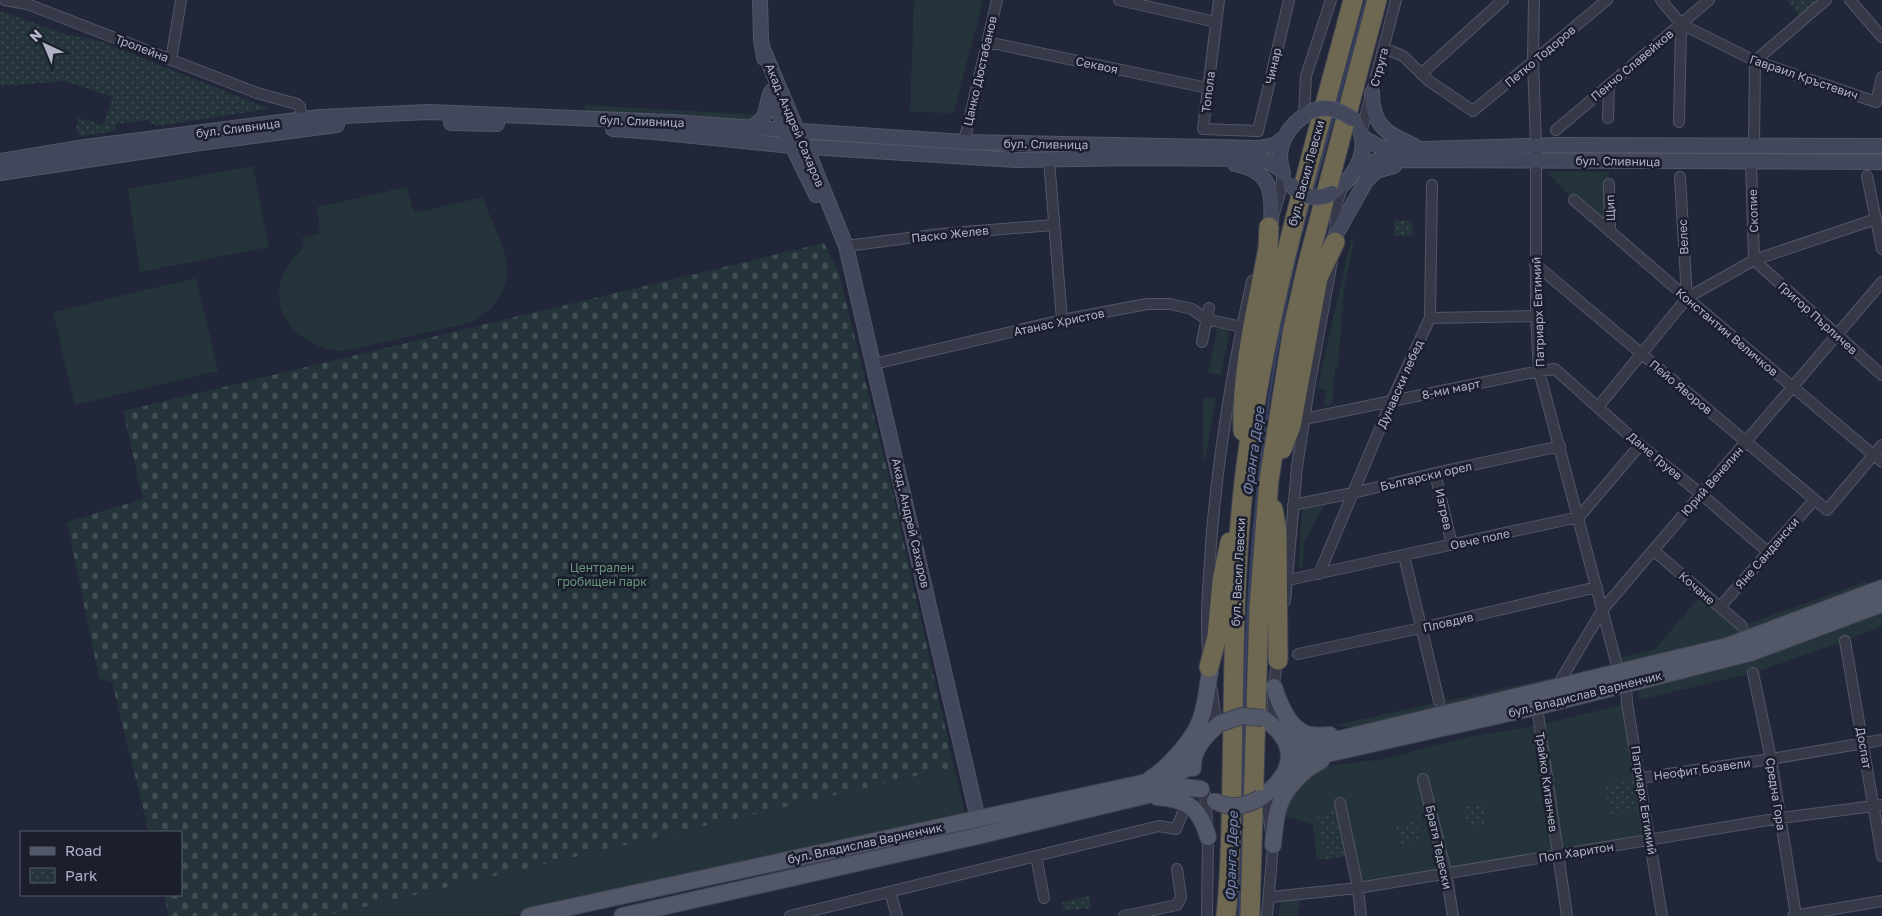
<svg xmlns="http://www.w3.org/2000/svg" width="1882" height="916" viewBox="0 0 1882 916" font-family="'Golos Text',sans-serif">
	<defs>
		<pattern id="cemetery-stones" width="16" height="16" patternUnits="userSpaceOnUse" patternTransform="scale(1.25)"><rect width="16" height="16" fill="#24343a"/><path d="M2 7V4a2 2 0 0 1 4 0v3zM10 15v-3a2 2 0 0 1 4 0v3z" fill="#414f55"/></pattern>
		<pattern id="park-dots" width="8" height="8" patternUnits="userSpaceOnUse" patternTransform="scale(1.25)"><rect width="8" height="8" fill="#24343a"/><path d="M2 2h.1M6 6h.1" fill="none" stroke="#414f55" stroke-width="1.8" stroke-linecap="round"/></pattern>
	</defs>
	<rect width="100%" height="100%" fill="#212738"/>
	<path fill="#24343a" d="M 914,0 L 983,0 L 954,113 L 910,112 Z
		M 585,105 L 762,115 L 758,124 L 670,122 L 657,112 L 650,117 L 585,114 Z
		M 1882,149 L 1882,156 L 1604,154 L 1679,151 Z
		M 253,166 L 269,247 L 140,272 L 128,189 Z
		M 1546,171 L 1609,172 L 1610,232 L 1574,200 Z
		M 407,187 L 414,213 L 483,197 C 492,229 519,261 501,295 C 494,308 482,317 469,323 L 345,351 C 306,351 266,316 283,274 C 288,263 296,255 304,247 L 302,238 L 320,233 L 317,207 Z
		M 1355,237 L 1344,288 L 1338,368 L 1335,368 L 1332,405 L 1324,406 L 1326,390 L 1317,389 L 1351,240 Z
		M 196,278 L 218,371 L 75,405 L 53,312 Z
		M 1220,327 L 1226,329 L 1229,335 L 1221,375 L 1208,372 L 1217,331 L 1215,330 Z
		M 1203,397 L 1216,398 L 1205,461 L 1203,456 Z
		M 1324,505 L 1304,543 L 1303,567 L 1299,568 L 1302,510 L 1306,507 Z
		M 1867,581 L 1870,588 L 1668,658 L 1621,669 L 1619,658 L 1655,649 L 1703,593 L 1742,626 Z
		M 1882,609 L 1882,626 L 1845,641 L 1753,673 L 1639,700 L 1636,687 Z
		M 1555,677 L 1542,689 L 1358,729 L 1335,725 Z
		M 1627,703 L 1650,840 L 1358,888 L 1351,855 L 1317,860 L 1313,824 L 1284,816 L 1287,804 L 1303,783 L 1316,772 L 1329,766 L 1384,759 L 1472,736 L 1539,725 L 1622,705 Z
		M 954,767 L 965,813 L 509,916 L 326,916 Z
		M 1298,895 L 1300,907 L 1297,908 L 1299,916 L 1278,916 L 1280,905 L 1287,896 Z"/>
	<path fill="url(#cemetery-stones)" d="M 824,243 L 839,273 L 892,490 L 954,767 L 326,916 L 169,916 L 164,895 L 181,895 L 181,832 L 149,832 L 112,682 L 99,678 L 67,522 L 143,499 L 123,411 Z"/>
	<path fill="url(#park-dots)" d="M 1786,0 L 1822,0 L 1801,18 Z
		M 0,11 L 62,33 L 102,42 L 269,109 L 156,126 L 148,120 L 116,124 L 116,131 L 81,136 L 76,129 L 78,118 L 103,125 L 113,97 L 65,81 L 0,86 Z
		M 1412,220 L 1412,236 L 1394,236 L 1394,221 Z
		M 1634,779 L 1638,809 L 1611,815 L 1604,785 Z
		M 1482,802 L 1488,825 L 1469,829 L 1463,807 Z
		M 1336,811 L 1345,856 L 1326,860 L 1317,815 Z
		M 1416,821 L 1420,840 L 1400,845 L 1396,826 Z
		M 1089,896 L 1092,908 L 1064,911 L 1062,902 Z"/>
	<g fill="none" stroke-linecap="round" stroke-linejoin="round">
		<path stroke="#374060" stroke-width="2.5" d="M 1337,104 L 1366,0
			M 1313,191 L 1334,115
			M 1244,710 C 1248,539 1265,367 1310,201
			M 1243,798 L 1244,723
			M 1239,916 L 1242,811"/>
		<defs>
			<path id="street" d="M 5,0 L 27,4 L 257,93 L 297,104 L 300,107 L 302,120
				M 1119,0 L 1216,22
				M 1219,0 L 1203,129 L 1258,131 L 1289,0
				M 1534,0 L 1533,60 L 1536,146 L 1536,316 L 1539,371 L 1619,673
				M 1661,0 L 1681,24 L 1755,61 L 1876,102 L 1882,77
				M 1850,0 L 1882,37
				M 987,42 L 1208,88
				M 1384,48 L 1403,56 L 1429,81 L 1473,111 L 1607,0
				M 171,60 L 181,0
				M 1755,61 L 1826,0
				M 1421,74 L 1503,0
				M 1304,115 L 1306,76 L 1331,0
				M 1608,118 L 1609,85
				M 1679,122 L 1681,24
				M 1556,130 L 1709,0
				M 1361,133 L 1396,0
				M 964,142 L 997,0
				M 1754,146 L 1755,61
				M 1049,160 L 1062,320
				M 1751,161 L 1754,260 L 1882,375
				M 1867,176 L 1882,249
				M 1680,177 L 1687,298
				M 1609,184 L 1610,232
				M 1574,200 L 1687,298 L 1882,462
				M 1274,213 L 1280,193 L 1283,174
				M 1335,234 L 1337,202 L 1343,186
				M 846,246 L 940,234 L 1054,225
				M 1535,264 L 1827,510 L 1882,445
				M 1430,318 L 1536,316
				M 1202,342 L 1209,308
				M 874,364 L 1062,320 L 1147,304 L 1170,304 L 1192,309 L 1206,319 L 1242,327
				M 1598,407 L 1687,298 L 1754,260 L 1876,219
				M 1304,419 L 1539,371 L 1555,369 L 1640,445 L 1701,494 L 1768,552
				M 1435,473 L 1452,545
				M 1293,505 L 1353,493 L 1435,473 L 1560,446
				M 1653,550 L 1742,626
				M 1404,556 L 1439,701
				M 1319,574 L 1391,402 L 1430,318 L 1432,185
				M 1288,580 L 1579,517 L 1640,445
				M 1285,601 L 1297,467 L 1309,388 L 1332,261
				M 1720,607 L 1814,500
				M 1845,641 L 1882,856
				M 1208,651 C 1205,615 1209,580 1211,544 C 1218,454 1232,369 1252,281
				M 1298,654 L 1421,628 L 1597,587
				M 1753,673 L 1771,759 L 1796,916
				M 1626,684 L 1627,703 L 1662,916
				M 1556,688 L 1603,609 L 1882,282
				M 1537,707 L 1567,916
				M 1277,727 C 1268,706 1275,679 1278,657
				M 1211,730 L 1215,715 L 1212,690
				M 1641,778 L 1771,759 L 1882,740
				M 1423,779 L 1446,872 L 1453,916
				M 1205,794 L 1208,837 L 1207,916
				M 1340,803 L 1358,888 L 1361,916
				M 1036,856 L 1044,898
				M 890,892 L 897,916
				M 1270,897 L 1358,888 L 1781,818 L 1882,805
				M 790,916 L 1159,826 L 1176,829 L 1184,810
				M 1124,916 L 1177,905 L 1181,897 L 1177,869
				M 1267,916 L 1273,845 L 1267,806 L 1271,790
				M 1793,916 L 1882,901"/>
			<path id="secondary" d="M 760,0 L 761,39 L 764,58
				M 763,49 L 797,130 L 806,147 L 846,246 L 978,819
				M 772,91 L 784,129 L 816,195
				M 1372,93 C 1372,126 1387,134 1415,146
				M 451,123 L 497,124
				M 752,127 C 770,117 764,108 771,92
				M 613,129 L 654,132 L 792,146 L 1016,160 L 1137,158 L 1260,159 L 1271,163 L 1281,170
				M 1362,137 L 1380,147 L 1422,149 L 1557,145 L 1882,146
				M 0,161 L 85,147 L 320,117 L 429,112 L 670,122 L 964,142 L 1259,148 L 1274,145 L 1283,139
				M 1235,164 C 1271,171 1273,191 1271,223
				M 1355,170 L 1371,162 L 1381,160 L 1882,162
				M 0,173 L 200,143 L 337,125
				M 1283,173 C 1274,148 1287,125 1310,112
				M 1332,193 C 1357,177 1374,145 1353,119
				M 1335,236 L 1366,181 L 1376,171 L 1394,166"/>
			<path id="primary" d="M 1274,687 C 1280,705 1289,730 1310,735 C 1316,736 1324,735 1330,735
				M 1286,740 L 1296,746 L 1310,746 L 1727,646 L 1882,588
				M 1193,768 C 1192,749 1206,735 1219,724
				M 1285,772 L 1296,764 L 1309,758 L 1536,707 L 1750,653 L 1882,604
				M 1150,779 C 1167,769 1193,740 1200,721 C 1206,706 1207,688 1210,672
				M 1157,797 C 1187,799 1200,808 1208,837
				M 1260,798 C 1295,773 1301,744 1263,718
				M 1273,845 C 1274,834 1275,821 1278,810 C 1283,790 1303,769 1321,761
				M 529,916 L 1175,776 L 1188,767 L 1194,757
				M 622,916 L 982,835 L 1181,787 L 1201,789"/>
			<path id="highway" d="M 1243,431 C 1241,370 1257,308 1268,248 L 1269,227
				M 1282,449 L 1291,426 L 1318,278 L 1335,242
				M 1273,509 L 1277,531 L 1278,660
				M 1209,667 L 1217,636 L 1222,581 L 1230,542
				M 1226,916 C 1231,870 1231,823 1232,776 C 1234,678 1233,580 1244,482 C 1263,318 1311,159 1353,0
				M 1250,916 L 1259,608 L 1269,480 L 1293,328 L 1307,266 L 1377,0"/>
		</defs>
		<use href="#street" stroke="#525666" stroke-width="12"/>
		<use href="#secondary" stroke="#525666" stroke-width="16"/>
		<use href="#primary" stroke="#3e4252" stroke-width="18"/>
		<use href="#highway" stroke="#3f4353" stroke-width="21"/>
		<use href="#street" stroke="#353948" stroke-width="10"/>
		<use href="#secondary" stroke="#43475b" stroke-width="14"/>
		<use href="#primary" stroke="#535868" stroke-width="16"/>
		<use href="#highway" stroke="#6e6852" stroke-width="19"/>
		<defs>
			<path id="secondary-bridge" d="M 1310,112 C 1326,104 1339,110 1353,119
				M 1290,184 C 1301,196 1317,202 1332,193"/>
			<path id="primary-bridge" d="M 1219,724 L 1241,716 L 1263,718
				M 1215,801 C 1231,810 1245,806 1260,798"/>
		</defs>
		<use href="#secondary-bridge" stroke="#525666" stroke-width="16" stroke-linecap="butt"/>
		<use href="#primary-bridge" stroke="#3e4252" stroke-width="18" stroke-linecap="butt"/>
		<use href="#secondary-bridge" stroke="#43475b" stroke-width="14"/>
		<use href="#primary-bridge" stroke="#535868" stroke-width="16"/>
	</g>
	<g text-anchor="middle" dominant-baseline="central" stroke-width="5" stroke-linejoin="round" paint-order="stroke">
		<g font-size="12" fill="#afb3c5" stroke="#1a1e2d">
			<text transform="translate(142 48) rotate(21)">Тролейна</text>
			<text transform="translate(1540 56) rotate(-40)">Петко Тодоров</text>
			<text transform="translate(1097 65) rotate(12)">Секвоя</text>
			<text transform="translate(1632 65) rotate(-40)">Пенчо Славейков</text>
			<text transform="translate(1273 66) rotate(-77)">Чинар</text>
			<text transform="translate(1379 67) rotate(-75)">Струга</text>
			<text transform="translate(980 71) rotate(-77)">Цанко Дюстабанов</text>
			<text transform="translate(1804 77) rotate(19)">Гавраил Кръстевич</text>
			<text transform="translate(1208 92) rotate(-83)">Топола</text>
			<text transform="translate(642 121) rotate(2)">бул. Сливница</text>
			<text transform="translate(795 125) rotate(67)">Акад. Андрей Сахаров</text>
			<text transform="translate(238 128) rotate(-7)">бул. Сливница</text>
			<text transform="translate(1046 144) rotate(1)">бул. Сливница</text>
			<text transform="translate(1618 161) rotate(1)">бул. Сливница</text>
			<text transform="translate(1306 173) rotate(-75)">бул. Васил Левски</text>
			<text transform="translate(1610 208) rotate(-92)">Щип</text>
			<text transform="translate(1753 211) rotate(-92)">Скопие</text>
			<text transform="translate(950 234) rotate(-6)">Паско Желев</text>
			<text transform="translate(1683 237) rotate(-93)">Велес</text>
			<text transform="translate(1538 312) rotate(-92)">Патриарх Евтимий</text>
			<text transform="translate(1818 318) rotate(42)">Григор Пърличев</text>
			<text transform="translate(1059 322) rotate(-12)">Атанас Христов</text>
			<text transform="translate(1727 332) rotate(40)">Константин Величков</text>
			<text transform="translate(1400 384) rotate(-66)">Дунавски лебед</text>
			<text transform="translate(1681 387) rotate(40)">Пейо Яворов</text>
			<text transform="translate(1451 389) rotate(-12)">8-ми март</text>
			<text transform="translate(1655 456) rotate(40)">Даме Груев</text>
			<text transform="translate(1426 476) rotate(-13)">Български орел</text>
			<text transform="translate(1712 481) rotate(-49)">Юрий Венелин</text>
			<text transform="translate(1444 509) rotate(77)">Изгрев</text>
			<text transform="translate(911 523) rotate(77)">Акад. Андрей Сахаров</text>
			<text transform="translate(1480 539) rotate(-12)">Овче поле</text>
			<text transform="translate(1767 553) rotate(-49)">Яне Сандански</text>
			<text transform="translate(1238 572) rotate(-87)">бул. Васил Левски</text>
			<text transform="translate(1697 588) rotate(41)">Кочане</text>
			<text transform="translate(1448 622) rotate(-13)">Пловдив</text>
			<text transform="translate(1585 694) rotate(-14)">бул. Владислав Варненчик</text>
			<text transform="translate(1864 748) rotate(80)">Доспат</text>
			<text transform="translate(1702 769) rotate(-8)">Неофит Бозвели</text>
			<text transform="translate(1547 782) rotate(82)">Трайко Китанчев</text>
			<text transform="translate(1776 794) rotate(81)">Средна Гора</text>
			<text transform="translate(1644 800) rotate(81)">Патриарх Евтимий</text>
			<text transform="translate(865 843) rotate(-12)">бул. Владислав Варненчик</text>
			<text transform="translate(1439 847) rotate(78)">Братя Тедески</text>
			<text transform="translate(1576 852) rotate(-9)">Поп Харитон</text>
		</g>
		<g font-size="12" fill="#68947a" stroke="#1a1e2d">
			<text x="602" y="567">Централен<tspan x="602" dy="14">гробищен парк</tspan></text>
		</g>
		<g font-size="14" font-style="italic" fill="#7885ac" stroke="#1a1e2d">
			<text transform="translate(1253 451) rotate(-82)">Франга Дере</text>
			<text transform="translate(1231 856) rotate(-88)">Франга Дере</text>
		</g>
	</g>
	<rect x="20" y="831" width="162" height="65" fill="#1a1e2d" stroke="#565a6a"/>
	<rect x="30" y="847" width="25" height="8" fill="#535868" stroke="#565a6a"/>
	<text x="65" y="856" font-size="15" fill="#afb3c5">Road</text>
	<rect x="30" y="868" width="25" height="15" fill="url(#park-dots)" stroke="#565a6a"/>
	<text x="65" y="881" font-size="15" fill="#afb3c5">Park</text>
	<g transform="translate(45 45) rotate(316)" stroke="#1a1e2d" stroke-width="4" paint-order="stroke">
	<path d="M0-4L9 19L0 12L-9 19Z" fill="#afb3c5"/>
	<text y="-8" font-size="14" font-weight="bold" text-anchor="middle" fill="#afb3c5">N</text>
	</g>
</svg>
